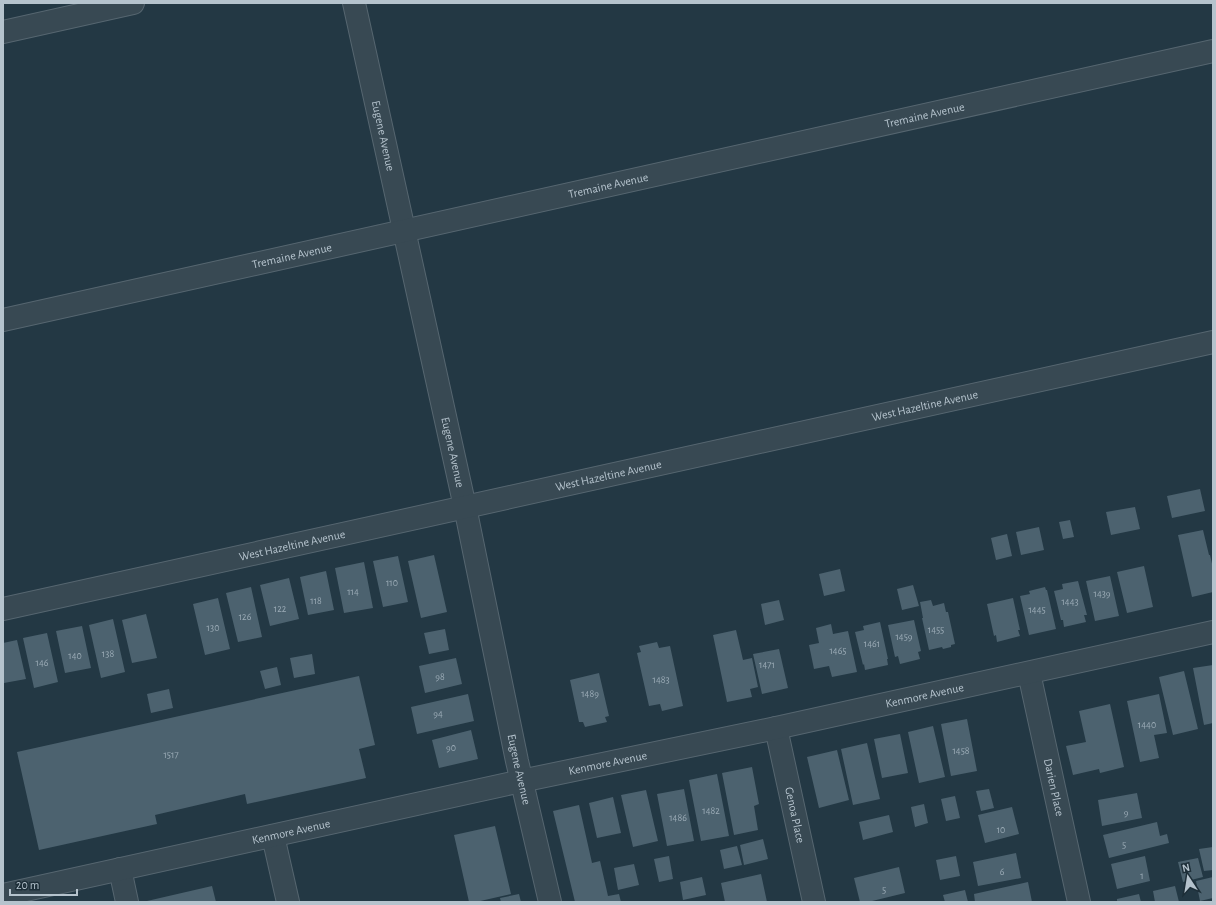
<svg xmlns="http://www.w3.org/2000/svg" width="1216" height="905" viewBox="0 0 1216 905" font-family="'Alegreya Sans',sans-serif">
	<rect width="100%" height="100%" fill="#233844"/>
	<path fill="#4c626f" d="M 1200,489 L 1205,511 L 1172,518 L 1167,496 Z
		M 1135,507 L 1140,529 L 1111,535 L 1106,512 Z
		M 1070,520 L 1074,537 L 1063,539 L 1059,522 Z
		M 1039,527 L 1044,550 L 1021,555 L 1016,532 Z
		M 1203,530 L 1209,555 L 1210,555 L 1213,568 L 1213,592 L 1192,597 L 1178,535 Z
		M 1007,534 L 1012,556 L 996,560 L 991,538 Z
		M 434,555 L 447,612 L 421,618 L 408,561 Z
		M 398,556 L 408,602 L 383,607 L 373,561 Z
		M 364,562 L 373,608 L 344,613 L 335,568 Z
		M 1144,566 L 1153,607 L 1127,613 L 1117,572 Z
		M 840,569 L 845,591 L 824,596 L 819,574 Z
		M 326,571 L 334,610 L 308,615 L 300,577 Z
		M 1110,576 L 1119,616 L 1095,621 L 1086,581 Z
		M 289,578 L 299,619 L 270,626 L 260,585 Z
		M 1078,581 L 1087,615 L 1084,615 L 1086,622 L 1064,627 L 1063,620 L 1061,620 L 1054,591 L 1063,589 L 1062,584 Z
		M 913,585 L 919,606 L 902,610 L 897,589 Z
		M 251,587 L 262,637 L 238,642 L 226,593 Z
		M 1045,587 L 1046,590 L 1047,590 L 1056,629 L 1029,635 L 1020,596 L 1030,594 L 1029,591 Z
		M 218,598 L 230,649 L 205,655 L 193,604 Z
		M 1013,598 L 1020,630 L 1018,630 L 1020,636 L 997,642 L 996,635 L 994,636 L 987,604 Z
		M 779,600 L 784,620 L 765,625 L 761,604 Z
		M 931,600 L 933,606 L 944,603 L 946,612 L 948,612 L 955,644 L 951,645 L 951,647 L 943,649 L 942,647 L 929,650 L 922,618 L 923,618 L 920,602 Z
		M 146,614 L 157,658 L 132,663 L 122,620 Z
		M 113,619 L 125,672 L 101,678 L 89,625 Z
		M 914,620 L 921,651 L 918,652 L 920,659 L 900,664 L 898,656 L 895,657 L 888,625 Z
		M 880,622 L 888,659 L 887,659 L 888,665 L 865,670 L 864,664 L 863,665 L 855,632 L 864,630 L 863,626 Z
		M 831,624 L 833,634 L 848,631 L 857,672 L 832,677 L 829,666 L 814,669 L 809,645 L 819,643 L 816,628 Z
		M 82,626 L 91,668 L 65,673 L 56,631 Z
		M 445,629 L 449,650 L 429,654 L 424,633 Z
		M 736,630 L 743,660 L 752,658 L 758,687 L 750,689 L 752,697 L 727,702 L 713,635 Z
		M 47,633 L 58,682 L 34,688 L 23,638 Z
		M 17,640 L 26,679 L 4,683 L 3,678 L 3,643 Z
		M 657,642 L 659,648 L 670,646 L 683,706 L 662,711 L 660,704 L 649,706 L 637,653 L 641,652 L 639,646 Z
		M 779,649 L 788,688 L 762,694 L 753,654 Z
		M 312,654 L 315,674 L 294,678 L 290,658 Z
		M 456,658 L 462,684 L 425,693 L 419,666 Z
		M 1213,665 L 1213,723 L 1204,725 L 1193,668 Z
		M 277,667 L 281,685 L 265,689 L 260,671 Z
		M 1184,671 L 1198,729 L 1173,735 L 1159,677 Z
		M 599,673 L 609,716 L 605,717 L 607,722 L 585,727 L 583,722 L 579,722 L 570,680 Z
		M 359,676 L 375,745 L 359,749 L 366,778 L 247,804 L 245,794 L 155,815 L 157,824 L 39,850 L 17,752 Z
		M 169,689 L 173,708 L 151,713 L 147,694 Z
		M 468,694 L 474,721 L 417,734 L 411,707 Z
		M 1159,694 L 1167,733 L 1154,735 L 1159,758 L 1140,762 L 1127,701 Z
		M 1110,704 L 1124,767 L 1100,773 L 1099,769 L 1073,775 L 1066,746 L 1086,742 L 1079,711 Z
		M 967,719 L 977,771 L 951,776 L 941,724 Z
		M 933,726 L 945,777 L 919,783 L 908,732 Z
		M 471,730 L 478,759 L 439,768 L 432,740 Z
		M 900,734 L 908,773 L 882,778 L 874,739 Z
		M 867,743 L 880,799 L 853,805 L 841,749 Z
		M 837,750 L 849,800 L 819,808 L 807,757 Z
		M 752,767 L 759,804 L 754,806 L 758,830 L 734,835 L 722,773 Z
		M 717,774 L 729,836 L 701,841 L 689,780 Z
		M 684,789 L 694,841 L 667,846 L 657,794 Z
		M 989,789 L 994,808 L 981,811 L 976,791 Z
		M 646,790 L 658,841 L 633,847 L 621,795 Z
		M 1137,793 L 1142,818 L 1102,826 L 1098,800 Z
		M 955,796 L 960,818 L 946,821 L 941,799 Z
		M 613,797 L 621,833 L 597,838 L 589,803 Z
		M 924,804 L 928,823 L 915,827 L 911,807 Z
		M 579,805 L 592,863 L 600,861 L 608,896 L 619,894 L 621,902 L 575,902 L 553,811 Z
		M 1012,807 L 1019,834 L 985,843 L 978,815 Z
		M 889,815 L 893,832 L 863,840 L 859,822 Z
		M 1157,822 L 1160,836 L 1167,834 L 1169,843 L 1109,858 L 1103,835 Z
		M 495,826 L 511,894 L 476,902 L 469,902 L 454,835 Z
		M 763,839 L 768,859 L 744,865 L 740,845 Z
		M 737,846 L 742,865 L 724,869 L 720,850 Z
		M 1213,847 L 1213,870 L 1204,871 L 1199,849 Z
		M 1016,853 L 1021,878 L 978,886 L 973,862 Z
		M 669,856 L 673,879 L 659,882 L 654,859 Z
		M 956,856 L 960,876 L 940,880 L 936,860 Z
		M 1145,856 L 1150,881 L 1117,889 L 1111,864 Z
		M 1198,858 L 1203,877 L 1183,882 L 1178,862 Z
		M 634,864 L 639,885 L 618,890 L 614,868 Z
		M 899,867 L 905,893 L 868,902 L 860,902 L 854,878 Z
		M 761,874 L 767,902 L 725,902 L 721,883 Z
		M 702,877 L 706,895 L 683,900 L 680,882 Z
		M 1213,877 L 1213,898 L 1200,901 L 1196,881 Z
		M 1028,882 L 1032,902 L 975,902 L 974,894 Z
		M 212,886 L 216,902 L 147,902 L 147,901 Z
		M 1175,886 L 1179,902 L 1155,902 L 1153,891 Z
		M 965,890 L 968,902 L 945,902 L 943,895 Z
		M 519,894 L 521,902 L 501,902 L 500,898 Z
		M 1139,894 L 1141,902 L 1117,902 L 1117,899 Z"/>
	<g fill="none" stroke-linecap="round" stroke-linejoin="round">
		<defs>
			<g id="minor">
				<path id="s1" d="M 354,3 L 465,507 L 517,761 L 550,902"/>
				<path d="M 3,32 L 133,3"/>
				<path id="s2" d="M 3,320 L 1213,51"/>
				<path id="s3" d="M 3,609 L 1213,342"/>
				<path id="s4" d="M 1029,673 L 1079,902"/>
				<path id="s5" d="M 776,728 L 814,902"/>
				<path d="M 273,836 L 288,902"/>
				<path d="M 120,869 L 127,902"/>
				<path id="s6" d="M 3,895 L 521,781 L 776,728 L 1213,632"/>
			</g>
		</defs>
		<use href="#minor" stroke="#566670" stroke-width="24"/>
		<use href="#minor" stroke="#384953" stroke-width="22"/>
	</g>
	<g text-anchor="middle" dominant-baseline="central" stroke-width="3.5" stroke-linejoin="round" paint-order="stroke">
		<g font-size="10" fill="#9babb6">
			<text x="392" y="583">110</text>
			<text x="353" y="592">114</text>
			<text x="1102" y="594">1439</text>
			<text x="316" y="601">118</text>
			<text x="1070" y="602">1443</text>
			<text x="280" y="609">122</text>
			<text x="1037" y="610">1445</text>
			<text x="245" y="617">126</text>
			<text x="213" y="628">130</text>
			<text x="936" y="630">1455</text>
			<text x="904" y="637">1459</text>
			<text x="872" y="644">1461</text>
			<text x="838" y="651">1465</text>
			<text x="108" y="654">138</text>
			<text x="75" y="656">140</text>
			<text x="42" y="663">146</text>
			<text x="767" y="665">1471</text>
			<text x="440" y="677">98</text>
			<text x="661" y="680">1483</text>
			<text x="590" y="694">1489</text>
			<text x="438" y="714">94</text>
			<text x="1147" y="725">1440</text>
			<text x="451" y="748">90</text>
			<text x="961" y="751">1458</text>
			<text x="171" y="755">1517</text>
			<text x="711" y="811">1482</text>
			<text x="1126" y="813">9</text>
			<text x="678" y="818">1486</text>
			<text x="1001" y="830">10</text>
			<text x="1124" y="845">5</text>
			<text x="1002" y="872">6</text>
			<text x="1142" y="876">1</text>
			<text x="884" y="890">5</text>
		</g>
		<g font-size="12" fill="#b5c3cd" stroke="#1d2e38">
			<text stroke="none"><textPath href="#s2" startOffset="944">Tremaine Avenue</textPath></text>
			<text stroke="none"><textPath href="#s1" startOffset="136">Eugene Avenue</textPath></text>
			<text stroke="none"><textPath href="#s2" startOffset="620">Tremaine Avenue</textPath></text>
			<text stroke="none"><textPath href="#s2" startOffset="296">Tremaine Avenue</textPath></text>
			<text stroke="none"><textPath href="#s3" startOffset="944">West Hazeltine Avenue</textPath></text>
			<text stroke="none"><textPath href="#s1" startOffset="460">Eugene Avenue</textPath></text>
			<text stroke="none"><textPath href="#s3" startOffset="620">West Hazeltine Avenue</textPath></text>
			<text stroke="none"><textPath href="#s3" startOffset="296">West Hazeltine Avenue</textPath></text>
			<text stroke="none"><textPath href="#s6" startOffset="943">Kenmore Avenue</textPath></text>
			<text stroke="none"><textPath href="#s6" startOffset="619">Kenmore Avenue</textPath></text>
			<text stroke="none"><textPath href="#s1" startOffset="784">Eugene Avenue</textPath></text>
			<text stroke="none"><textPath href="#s4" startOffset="117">Darien Place</textPath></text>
			<text stroke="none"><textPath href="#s5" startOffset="89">Genoa Place</textPath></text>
			<text stroke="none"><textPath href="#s6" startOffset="295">Kenmore Avenue</textPath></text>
		</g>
	</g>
	<rect width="1216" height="905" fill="none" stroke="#b5c3cd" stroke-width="8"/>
	<g transform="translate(1188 877) rotate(348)" stroke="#1d2e38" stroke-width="3" paint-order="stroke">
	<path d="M0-3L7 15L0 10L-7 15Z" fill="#b5c3cd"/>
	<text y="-6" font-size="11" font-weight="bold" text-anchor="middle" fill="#b5c3cd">N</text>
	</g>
	<path d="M10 889v6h67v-6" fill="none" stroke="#b5c3cd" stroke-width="2"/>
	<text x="16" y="889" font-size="12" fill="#b5c3cd" stroke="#1d2e38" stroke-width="3" paint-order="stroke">20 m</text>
</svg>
